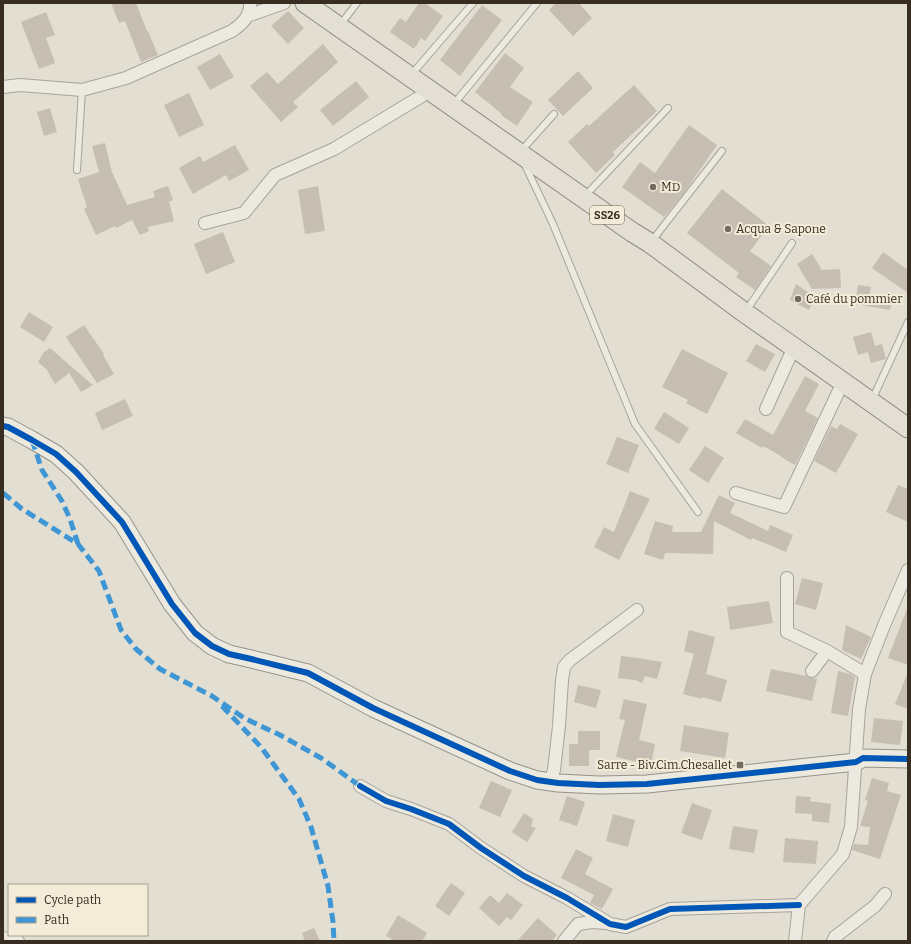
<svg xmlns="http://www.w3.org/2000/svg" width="911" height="944" viewBox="0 0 911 944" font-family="Bitter,serif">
	<rect width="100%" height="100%" fill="#e2ded1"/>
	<path fill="#c6beb2" d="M 111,3 L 136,3 L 147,31 L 148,31 L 158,55 L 141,62 L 125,21 L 119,23 Z
		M 419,3 L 425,3 L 443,16 L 425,41 L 421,38 L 414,49 L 390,32 L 400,18 L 406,22 Z
		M 556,3 L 579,3 L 592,18 L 573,36 L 549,10 Z
		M 482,5 L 502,20 L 460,76 L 440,60 Z
		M 288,11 L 304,28 L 288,44 L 271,26 Z
		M 46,12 L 55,35 L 46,38 L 55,63 L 39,69 L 21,22 Z
		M 323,44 L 338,62 L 293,102 L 298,107 L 281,122 L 250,86 L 267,72 L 278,84 Z
		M 505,53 L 524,68 L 510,87 L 533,102 L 517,126 L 501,115 L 502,114 L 475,92 Z
		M 220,54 L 234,77 L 210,90 L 197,67 Z
		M 578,71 L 593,88 L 563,116 L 548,100 Z
		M 356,81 L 369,97 L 333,126 L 320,110 Z
		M 634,85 L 657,111 L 613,152 L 615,155 L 596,173 L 568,142 L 587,124 L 589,126 Z
		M 189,93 L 204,125 L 179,137 L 164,105 Z
		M 50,108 L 57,132 L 44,136 L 37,112 Z
		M 689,125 L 717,145 L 684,193 L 664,217 L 622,187 L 640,162 L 655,173 Z
		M 105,143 L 112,172 L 127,205 L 155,197 L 153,191 L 168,186 L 173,200 L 169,202 L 174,221 L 148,227 L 149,231 L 140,235 L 132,220 L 116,228 L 115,226 L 96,235 L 84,209 L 87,207 L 78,179 L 99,172 L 92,146 Z
		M 235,145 L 249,170 L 229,181 L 226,175 L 193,194 L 179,168 L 200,156 L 203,162 Z
		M 318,186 L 325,231 L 305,234 L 298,190 Z
		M 722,189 L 769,226 L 750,251 L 771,266 L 755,290 L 736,277 L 739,273 L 687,233 Z
		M 223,232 L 235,262 L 206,274 L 194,244 Z
		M 883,252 L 908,270 L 908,293 L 872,268 Z
		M 812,254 L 822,270 L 840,269 L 841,288 L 812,289 L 797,264 Z
		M 796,284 L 815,297 L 809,310 L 790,300 Z
		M 858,285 L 871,287 L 869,296 L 892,301 L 890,310 L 855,304 Z
		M 29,312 L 53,327 L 44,342 L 20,327 Z
		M 84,325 L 104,354 L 103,355 L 114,374 L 97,383 L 66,337 Z
		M 871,332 L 875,346 L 882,344 L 886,359 L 871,363 L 868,352 L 858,355 L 853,337 Z
		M 756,344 L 775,354 L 765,372 L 746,361 Z
		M 50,348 L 74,369 L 93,385 L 81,392 L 69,373 L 55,384 L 47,370 L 38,362 L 44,352 Z
		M 682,349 L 728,373 L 707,414 L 686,403 L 688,400 L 662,387 Z
		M 805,376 L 819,384 L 805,411 L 818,418 L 795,465 L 781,457 L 781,456 L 763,446 L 762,448 L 736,433 L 745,419 L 773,435 Z
		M 125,399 L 133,416 L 102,430 L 95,413 Z
		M 664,412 L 689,428 L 679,444 L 654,429 Z
		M 840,424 L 858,434 L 836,473 L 814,461 L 831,426 L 837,429 Z
		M 617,437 L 639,445 L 628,473 L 606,464 Z
		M 705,446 L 724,458 L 708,483 L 689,470 Z
		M 898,485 L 908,489 L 908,522 L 886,512 Z
		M 630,491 L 650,499 L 619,560 L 594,547 L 604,527 L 614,532 Z
		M 719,495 L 735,503 L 730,513 L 768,531 L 770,525 L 793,535 L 786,552 L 752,538 L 751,540 L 714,521 L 713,554 L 665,553 L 663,560 L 644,554 L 655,521 L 673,526 L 672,532 L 701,532 Z
		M 802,578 L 823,583 L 816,610 L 795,604 Z
		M 769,601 L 773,623 L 730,630 L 727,607 Z
		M 907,609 L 908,609 L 908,665 L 888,658 Z
		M 846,625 L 871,637 L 861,659 L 842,650 Z
		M 689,630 L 715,637 L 706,674 L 727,680 L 721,702 L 702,697 L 702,699 L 683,694 L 694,654 L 684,651 Z
		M 621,656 L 638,658 L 662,662 L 657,679 L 645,676 L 642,683 L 635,680 L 618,678 Z
		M 771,669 L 807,676 L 811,678 L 817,679 L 812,701 L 766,691 Z
		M 838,671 L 850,674 L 855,677 L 848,716 L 831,713 Z
		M 908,672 L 908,709 L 895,704 Z
		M 578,685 L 601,690 L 596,708 L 574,702 Z
		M 624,699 L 647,704 L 639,740 L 655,744 L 651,765 L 616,757 L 625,720 L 619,719 Z
		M 874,718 L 903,721 L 900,745 L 871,742 Z
		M 684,725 L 729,733 L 725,758 L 680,751 Z
		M 578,731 L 600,731 L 600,750 L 589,750 L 589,766 L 569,766 L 569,744 L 578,744 Z
		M 872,778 L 889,783 L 887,791 L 901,795 L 880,859 L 852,850 L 854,844 L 868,845 L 870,827 L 860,826 L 868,801 L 865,800 Z
		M 491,781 L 512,790 L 500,817 L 479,808 Z
		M 567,796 L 585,802 L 577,826 L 559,820 Z
		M 796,796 L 811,797 L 810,801 L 831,804 L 829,823 L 812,821 L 812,814 L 795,813 Z
		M 692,803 L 712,810 L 702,840 L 681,833 Z
		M 524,813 L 533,819 L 531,826 L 536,828 L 527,842 L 512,832 Z
		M 613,814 L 635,820 L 628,847 L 606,841 Z
		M 733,826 L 758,830 L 754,853 L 729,849 Z
		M 785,838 L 818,841 L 816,864 L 783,862 Z
		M 576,849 L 593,858 L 585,874 L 613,889 L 602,909 L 590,903 L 594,895 L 561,878 Z
		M 451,883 L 465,893 L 449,916 L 435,906 Z
		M 507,893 L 523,905 L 511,920 L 507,917 L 499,926 L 479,908 L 490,895 L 499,903 Z
		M 398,915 L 427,933 L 422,941 L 394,941 L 386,936 Z
		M 538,918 L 557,935 L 552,941 L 517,941 Z
		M 314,928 L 320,941 L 305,941 L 302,933 Z"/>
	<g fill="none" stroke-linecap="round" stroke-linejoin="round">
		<defs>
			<path id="lane" d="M 340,25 L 357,3
				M 411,75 L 473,3
				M 453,105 L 537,3
				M 521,151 L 554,114
				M 525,165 L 553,224 L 635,424 L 698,512
				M 77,170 L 82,90
				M 584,197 L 668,108
				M 651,242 L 722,151
				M 746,311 L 792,243
				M 872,400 L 908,322"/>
			<path id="street" d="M 247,16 L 284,3
				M 3,87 L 20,85 L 82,90 L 126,78 L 232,31 C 242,24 251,16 250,3
				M 205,223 L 244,213 L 275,175 L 334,149 L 430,91
				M 766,409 L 794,347
				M 736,493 L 784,507 L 843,382
				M 787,578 L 787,632 L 827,651 L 865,674
				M 812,671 L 827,651
				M 550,782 L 554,770 L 559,726 L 562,680 L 564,667 L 570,660 L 637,610
				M 360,786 L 386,801 L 411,809 L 449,824 L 481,848 L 524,876 L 567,898 L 610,924 L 626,927 L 670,909 L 799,905
				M 3,938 L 18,941
				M 564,941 L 578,924 L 592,922 L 606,923
				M 795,941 L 799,905 L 843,854 L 851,827 L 859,709 L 865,674 L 885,623 L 908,570
				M 833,941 L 835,937 L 875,906 L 885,894"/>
			<path id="secondary" d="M 3,426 L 8,427 L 32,440 L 56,454 L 76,472 L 122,522 L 172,604 L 195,633 L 212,646 L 229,654 L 247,658 L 308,673 L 373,708 L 510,771 L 537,780 L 558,783 L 599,785 L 647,784 L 856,762 L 863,758 L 908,759"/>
			<path id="primary" d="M 305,3 L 632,232 L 650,243 L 745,313 L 908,428"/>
		</defs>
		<use href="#lane" stroke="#a8a399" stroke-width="8"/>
		<use href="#street" stroke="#a8a399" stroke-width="14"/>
		<use href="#secondary" stroke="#989389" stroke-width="19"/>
		<use href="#primary" stroke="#8e8980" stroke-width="21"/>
		<use href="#lane" stroke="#ece9e1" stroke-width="6"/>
		<use href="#street" stroke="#ece9e1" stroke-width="12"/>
		<use href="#secondary" stroke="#ece9e1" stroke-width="17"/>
		<use href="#primary" stroke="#e3dfd4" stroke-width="19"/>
		<path stroke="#3e96d5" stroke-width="5" stroke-dasharray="10 5" stroke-linecap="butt" d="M 32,440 L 42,470 L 62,501 L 70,519 L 78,544
			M 3,493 L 22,509 L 78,544 L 99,571 L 121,630 L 136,649 L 160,669 L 212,696 L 244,718 L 280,735 L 321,758 L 360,786
			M 222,706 L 261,747 L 299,799 L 311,827 L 328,886 L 333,922 L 334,941"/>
		<defs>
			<path id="cycleway" d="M 3,426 L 8,427 L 32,440 L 56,454 L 76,472 L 122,522 L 172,604 L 195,633 L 212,646 L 229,654 L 247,658 L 308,673 L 373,708 L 510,771 L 537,780 L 558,783 L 599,785 L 647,784 L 856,762 L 863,758 L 908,759
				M 360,786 L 386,801 L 411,809 L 449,824 L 481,848 L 524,876 L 567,898 L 610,924 L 626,927 L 670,909 L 799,905"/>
		</defs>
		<use href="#cycleway" stroke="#f3ecd8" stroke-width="8"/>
		<use href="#cycleway" stroke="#0057b8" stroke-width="6"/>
	</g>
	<g fill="#736b5f" stroke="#f3ecd8" stroke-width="1.5">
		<circle cx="653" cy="187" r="4"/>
		<circle cx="728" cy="229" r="4"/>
		<circle cx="798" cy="299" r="4"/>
		<rect x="736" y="761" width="8" height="8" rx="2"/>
	</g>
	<g text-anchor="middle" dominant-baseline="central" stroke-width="4" stroke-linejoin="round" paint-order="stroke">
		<rect fill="#f3ecd8" stroke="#6f6658" stroke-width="1" x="590" y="206" width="34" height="18" rx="3"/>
		<g font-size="11" font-weight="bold" fill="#372d21">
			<text x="607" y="215">SS26</text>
		</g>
		<g font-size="12" fill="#372d21" stroke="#f3ecd8" text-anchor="start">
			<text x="661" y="187">MD</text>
			<text x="736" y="229">Acqua &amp; Sapone</text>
			<text x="806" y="299">Café du pommier</text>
			<text x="732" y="765" text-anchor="end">Sarre - Biv.Cim.Chesallet</text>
		</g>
	</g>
	<rect width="911" height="944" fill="none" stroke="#372d21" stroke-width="8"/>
	<rect x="8" y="884" width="140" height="52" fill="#f3ecd8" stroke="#a8a08f"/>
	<rect x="16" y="897" width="20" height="6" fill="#0057b8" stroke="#a8a08f"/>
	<text x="44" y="904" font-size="12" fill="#372d21">Cycle path</text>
	<rect x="16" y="917" width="20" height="6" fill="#3e96d5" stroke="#a8a08f"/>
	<text x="44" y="924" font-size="12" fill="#372d21">Path</text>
</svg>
